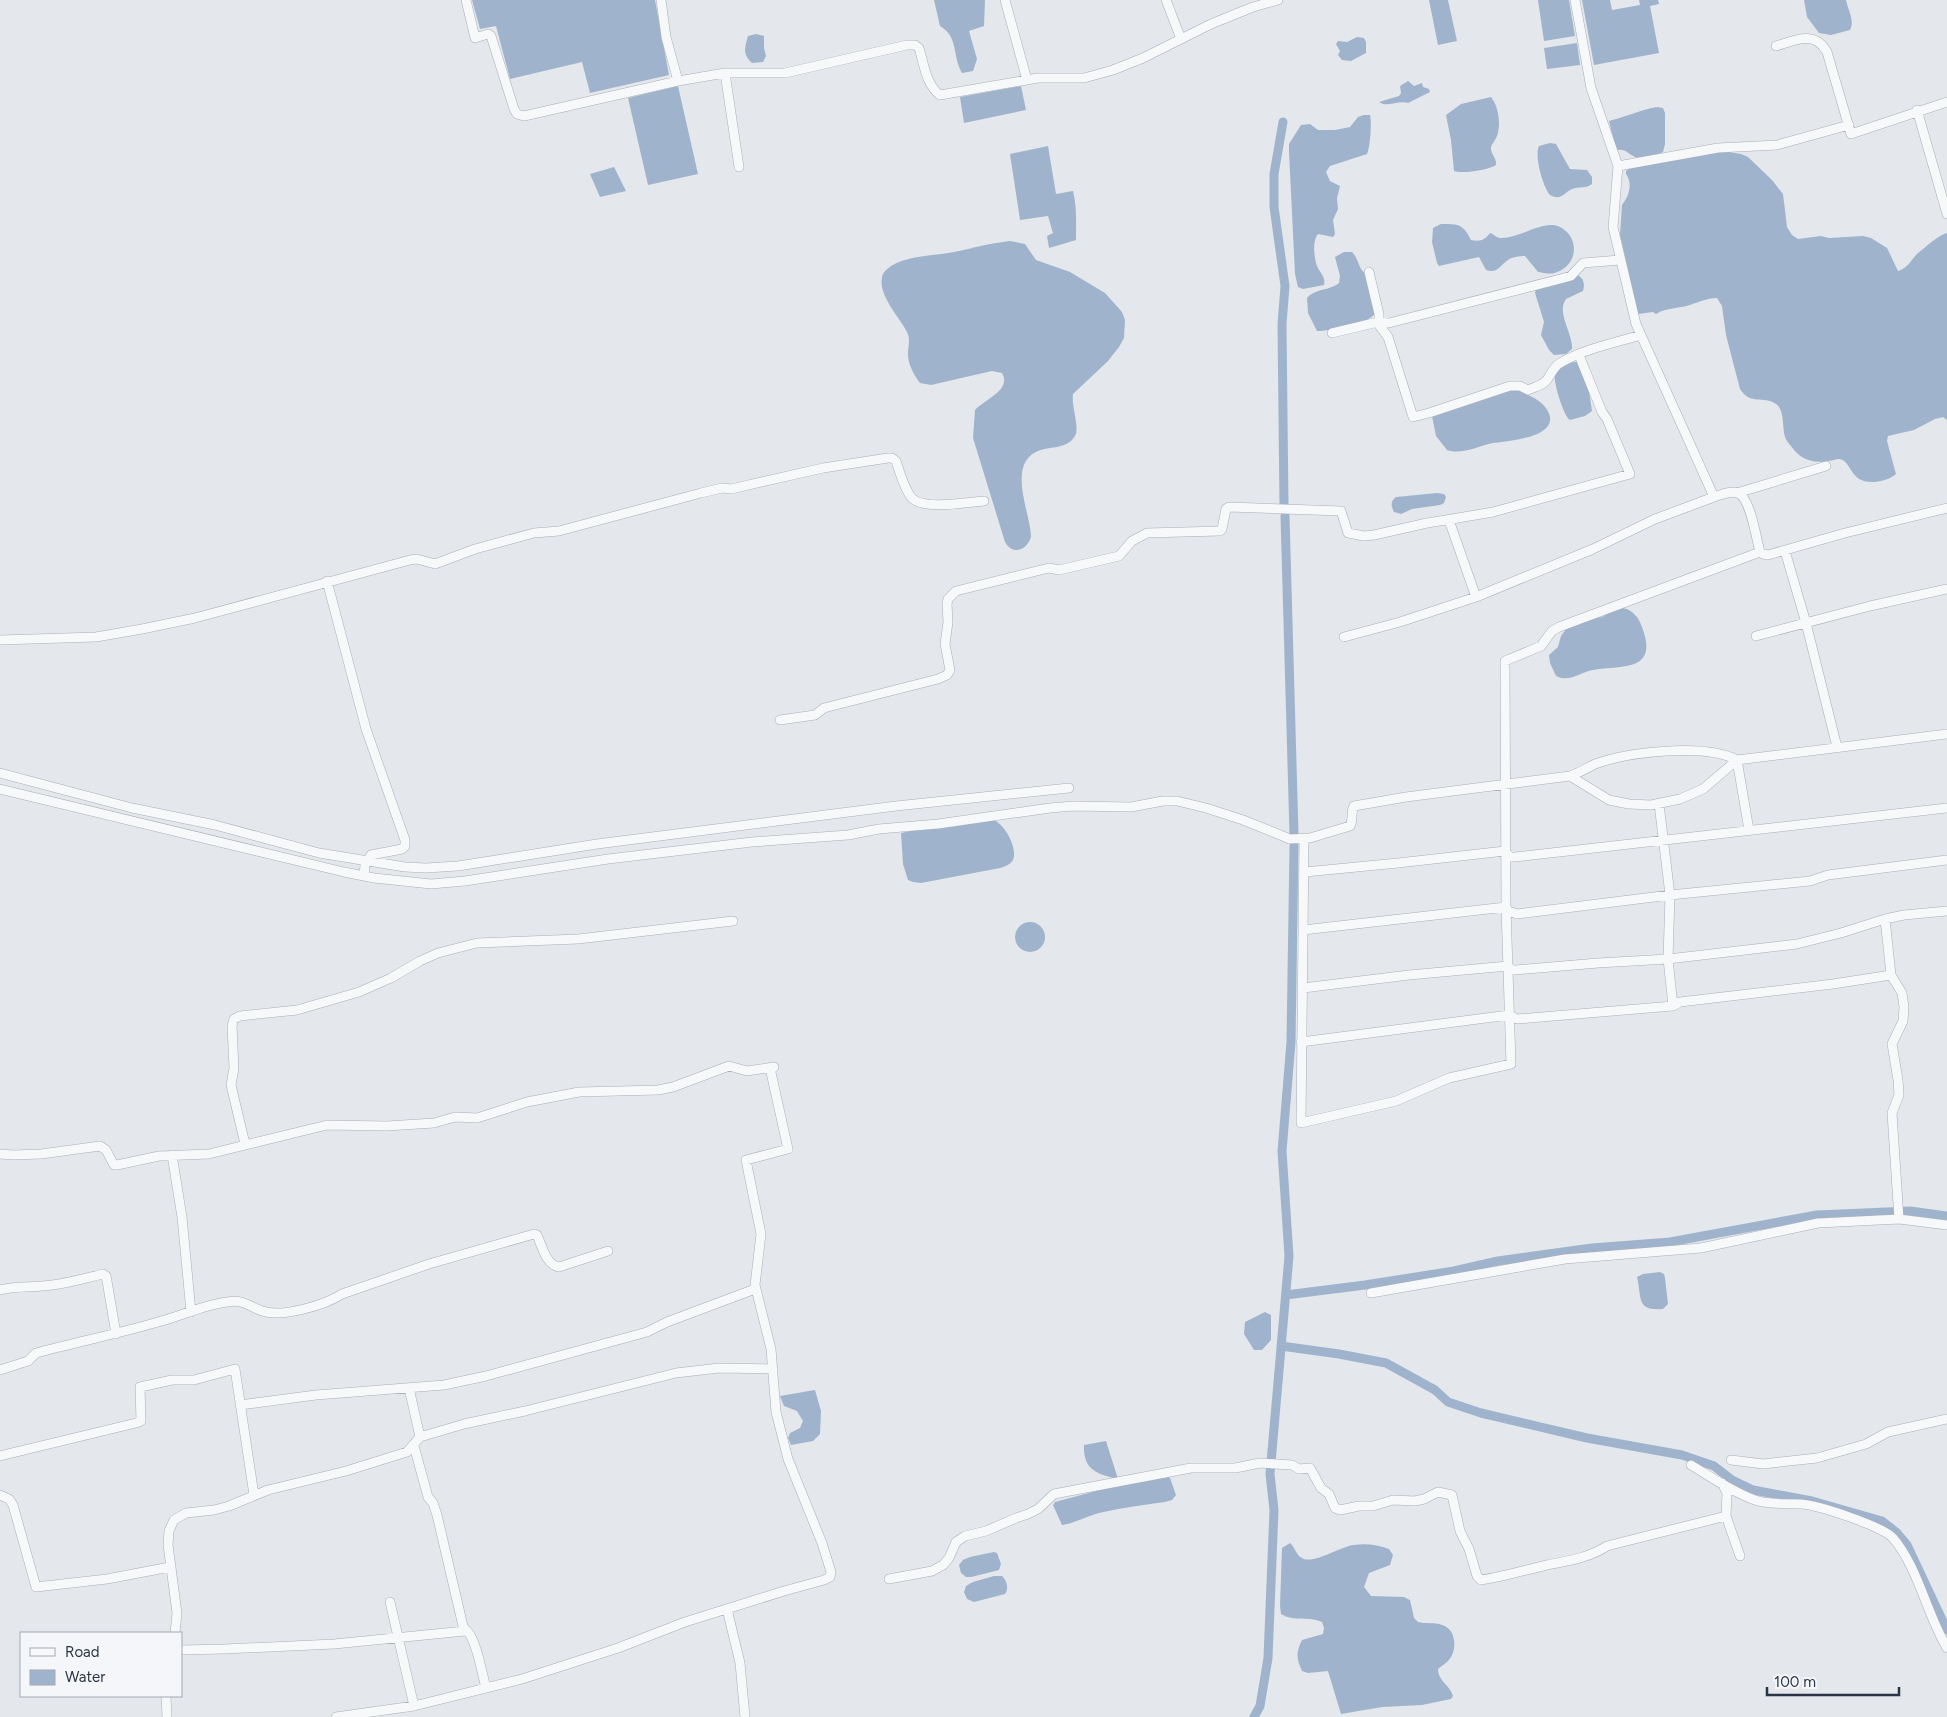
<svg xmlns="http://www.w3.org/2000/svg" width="1947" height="1717" viewBox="0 0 1947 1717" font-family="Figtree,sans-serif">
	<rect width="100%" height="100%" fill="#e4e7ec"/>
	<path fill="#9fb4cc" d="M 472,0 L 655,0 L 669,75 L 590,93 L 582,62 L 510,79 L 496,26 L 480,29 Z
		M 934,0 L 985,0 L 984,26 L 969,31 L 977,59 L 973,71 L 962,73 C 952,56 959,37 940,26 Z
		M 1429,0 L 1448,0 L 1457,41 L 1438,45 Z
		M 1538,0 L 1569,0 L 1575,36 L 1544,41 Z
		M 1582,0 L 1610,0 L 1612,10 L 1640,5 L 1639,0 L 1658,0 L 1659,4 L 1650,6 L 1659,53 L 1594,65 Z
		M 1804,0 L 1846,0 C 1848,10 1855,21 1850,30 L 1831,35 L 1819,33 L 1807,17 Z
		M 756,34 L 764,36 L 764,48 L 766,56 L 763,62 L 752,63 C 742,54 745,47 748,36 Z
		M 1357,37 L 1364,38 L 1366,42 L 1366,53 L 1351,61 L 1342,60 L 1338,55 L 1340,51 L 1336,44 L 1338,41 L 1347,42 Z
		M 1577,43 L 1580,65 L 1547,69 L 1544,48 Z
		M 1408,81 L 1414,86 L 1422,83 L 1423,87 L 1429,89 L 1430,92 L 1408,103 C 1397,100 1387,108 1379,102 L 1399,96 L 1401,93 L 1400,86 Z
		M 678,86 L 698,174 L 648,185 L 628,98 Z
		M 1021,86 L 1026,110 L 964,123 L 960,97 Z
		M 1491,97 C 1499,107 1501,125 1497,136 C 1496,140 1492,143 1491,147 C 1490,154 1497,158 1496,165 C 1488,170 1463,174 1454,171 L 1451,140 L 1446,115 L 1461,104 Z
		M 1657,107 L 1663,108 L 1665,113 L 1665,144 L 1663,152 C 1655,156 1642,160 1635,157 C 1626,153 1627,149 1616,150 L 1609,121 C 1626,117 1639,110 1657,107 Z
		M 1364,115 L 1370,115 C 1372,122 1370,148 1367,154 L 1330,166 L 1326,172 L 1330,181 L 1340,186 L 1337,198 L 1338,209 L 1333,220 L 1335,234 L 1333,237 L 1318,234 C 1312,241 1314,257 1317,266 C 1320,273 1326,277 1324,285 L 1303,289 L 1298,287 L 1295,274 L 1289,152 L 1289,144 L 1301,125 L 1310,124 L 1318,130 L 1335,130 L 1350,127 L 1358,117 Z
		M 1550,143 L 1556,144 L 1570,169 L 1587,170 L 1592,177 L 1592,184 C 1586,189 1579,186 1572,189 C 1563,193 1562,201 1550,195 C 1543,187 1534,156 1539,146 Z
		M 1048,146 L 1056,194 L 1073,191 C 1077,207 1076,223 1076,240 L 1049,248 L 1047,236 L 1053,233 L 1048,216 L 1020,220 L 1010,154 Z
		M 1722,151 L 1741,154 L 1748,157 L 1772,180 L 1783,194 L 1787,227 L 1792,235 L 1798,239 L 1821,236 L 1829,238 L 1863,236 L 1871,238 L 1887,248 L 1898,271 C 1908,268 1911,260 1918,253 C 1926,247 1938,235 1947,233 L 1947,420 L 1943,417 L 1935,419 L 1914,430 L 1888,436 L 1887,441 L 1896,474 C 1890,479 1883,481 1875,482 C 1849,484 1852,460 1839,459 C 1836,459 1831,461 1828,461 C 1812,464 1800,459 1791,446 C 1789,444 1786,440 1785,437 C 1782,428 1785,410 1776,404 C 1763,395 1751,406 1740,389 L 1726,335 L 1722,306 L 1717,298 C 1707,298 1699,302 1690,305 C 1678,309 1667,307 1656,314 L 1653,312 L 1638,314 L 1620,235 L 1622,205 C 1629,196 1633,184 1626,174 L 1626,171 L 1631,167 Z
		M 614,167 L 626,191 L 600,197 L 590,174 Z
		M 1441,224 C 1459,224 1463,224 1471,240 C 1480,242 1485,240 1490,233 C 1494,234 1497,238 1500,238 C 1520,239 1543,219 1560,227 C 1580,237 1578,265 1557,272 C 1551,275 1545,273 1538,272 L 1525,256 C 1519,256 1512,257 1508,260 C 1499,266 1498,274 1486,270 L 1479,257 L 1439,266 L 1437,263 L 1432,242 L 1433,228 Z
		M 1010,241 L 1025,244 L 1036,260 L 1070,272 L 1105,293 L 1122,312 L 1125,320 L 1124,338 L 1119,347 L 1108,361 L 1073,394 C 1071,406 1080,427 1075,436 C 1066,451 1047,445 1034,453 C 1008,469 1031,515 1031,537 C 1027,550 1013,556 1005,542 L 973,438 L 975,410 C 985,399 1012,390 1002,373 L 992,371 L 931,385 L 920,383 C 913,374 907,362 908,351 C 909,344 910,338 907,332 C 900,318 878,295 882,278 C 882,273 887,269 891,266 C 909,255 934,256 954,252 C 973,248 991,243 1010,241 Z
		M 1344,252 L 1352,252 C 1359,259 1358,269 1366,274 L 1375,313 C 1370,324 1329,331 1317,331 L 1308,313 L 1307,298 C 1316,288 1329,291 1339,283 L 1340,276 L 1335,257 Z
		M 1578,275 C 1584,279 1585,284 1583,291 L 1566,299 C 1556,313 1573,333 1572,349 L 1566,354 L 1554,355 L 1549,350 L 1541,335 L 1544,322 L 1535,293 L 1536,289 Z
		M 1574,362 L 1577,362 L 1589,391 L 1592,411 L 1585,416 L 1570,420 C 1564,417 1553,382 1555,375 C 1557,368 1567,364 1574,362 Z
		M 1516,389 C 1523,393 1533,396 1540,402 C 1545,406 1549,411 1550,417 C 1553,438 1508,441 1493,443 C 1478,446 1462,455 1447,450 L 1436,436 L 1432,416 L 1451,408 Z
		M 1437,493 L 1444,494 L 1446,497 L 1444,503 L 1440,505 L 1412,509 L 1401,514 L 1394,512 C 1391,506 1390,501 1396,497 Z
		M 1623,608 C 1633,610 1639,618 1642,627 C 1659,672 1623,665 1593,670 C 1580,672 1570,683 1556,676 L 1550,663 L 1549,655 L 1558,647 L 1561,636 L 1567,628 L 1590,619 L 1602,617 L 1612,611 Z
		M 994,820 C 1005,825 1018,848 1013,860 C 1010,865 1004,867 1000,868 L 921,883 L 913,882 L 908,880 L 903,864 L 901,833 L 920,829 Z
		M1015 937a15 15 0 1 1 30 0a15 15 0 1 1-30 0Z
		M 1660,1272 L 1664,1274 L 1665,1278 L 1668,1304 L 1663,1309 C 1636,1311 1642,1299 1637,1277 L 1643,1274 Z
		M 1265,1312 L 1271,1315 L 1271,1340 L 1262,1350 L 1254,1350 L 1244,1334 L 1245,1322 Z
		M 815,1390 L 821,1411 L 820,1434 L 813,1441 L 791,1445 L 788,1438 L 790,1433 L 800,1428 L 803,1421 L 797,1411 L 784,1406 L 780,1396 Z
		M 1106,1441 L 1118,1479 C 1097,1474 1083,1470 1084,1445 Z
		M 1167,1476 L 1170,1478 L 1176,1495 L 1172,1500 L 1165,1502 C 1143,1505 1121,1508 1099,1513 C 1088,1516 1072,1524 1062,1525 L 1053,1505 L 1055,1502 L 1111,1487 Z
		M 1290,1543 C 1295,1547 1296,1555 1302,1558 C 1313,1565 1341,1546 1354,1545 C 1366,1543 1378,1545 1389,1549 L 1393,1555 L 1390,1565 L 1369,1573 L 1364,1587 L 1371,1596 L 1404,1597 L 1410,1600 L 1414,1618 L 1418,1622 C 1426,1624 1434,1622 1442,1625 C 1457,1629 1458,1652 1447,1662 C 1445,1664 1441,1666 1438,1669 C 1438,1681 1450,1685 1453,1696 L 1451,1699 L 1422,1705 L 1382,1707 L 1341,1714 L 1328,1671 L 1308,1673 L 1302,1671 C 1296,1658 1296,1652 1302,1640 L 1323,1634 L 1324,1628 L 1322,1622 C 1309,1616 1294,1622 1281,1614 L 1280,1606 L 1282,1548 Z
		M 994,1552 L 997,1553 L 1001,1564 L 999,1570 L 971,1577 L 966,1577 L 961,1573 L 959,1565 L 963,1560 L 970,1557 Z
		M 994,1576 L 1002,1576 C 1007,1581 1009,1588 1005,1594 L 974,1602 L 967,1599 L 964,1592 L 966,1586 L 973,1582 Z"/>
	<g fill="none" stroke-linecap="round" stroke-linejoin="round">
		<path stroke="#9fb4cc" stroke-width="9" d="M 1283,122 L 1274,174 L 1274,207 L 1285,286 L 1282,324 L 1284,506
			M 1285,516 L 1294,834
			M 1286,1295 L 1365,1285 L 1454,1271 L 1498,1261 L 1592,1248 L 1670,1242 L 1817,1215 L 1910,1211 L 1947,1216
			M 1281,1346 L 1339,1354 L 1386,1363 L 1435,1390 L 1448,1402 L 1481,1413 L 1587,1438 L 1682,1455 L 1714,1466 L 1732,1480 L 1753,1490 L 1812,1501 L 1882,1521 L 1896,1532 L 1907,1545 L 1947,1630
			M 1254,1717 L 1260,1706 L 1268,1658 L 1274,1510 L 1270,1474 L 1289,1256 L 1282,1151 L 1291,1042 L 1294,846"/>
		<defs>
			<path id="minor" d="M 466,0 L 475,38 L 488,34 L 491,36 L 514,109 L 517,114 L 524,116 L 678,81 L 725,73 L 785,73 L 907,45 L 915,45 L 919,48 C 924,64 926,85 940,95 L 1038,78 L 1084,78 L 1113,70 L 1143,58 L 1211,24 L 1253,7 L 1278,0
				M 661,0 L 666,37 L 678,81
				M 1005,0 L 1027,80
				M 1166,0 L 1181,39
				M 1575,0 L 1591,88 L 1618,166 L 1613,227 L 1636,324 L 1714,497 C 1721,495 1731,490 1738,493 C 1751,499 1756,538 1760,552 L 1763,554 L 1768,555 L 1845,533 L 1947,508
				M 1776,46 C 1795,40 1815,30 1827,52 L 1851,134 L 1947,102
				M 725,73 L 739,167
				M 1917,110 L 1947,214
				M 1618,166 L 1718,148 L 1777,145 L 1849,125
				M 1369,272 L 1379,314 L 1379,325 L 1388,337 L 1413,417 L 1429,413 L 1510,386 L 1520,386 L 1528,390 C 1534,387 1541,386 1546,381 C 1551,375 1553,367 1560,363 C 1584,349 1614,343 1641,335
				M 1332,333 L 1378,322 L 1389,323 L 1564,278 L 1571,276 L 1583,263 L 1620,260
				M 1737,493 L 1826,466
				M 1446,520 L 1493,512 L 1630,474 L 1607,419 L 1602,412 L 1579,355
				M 1785,551 L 1806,623 L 1837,747
				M 327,581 L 366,729 L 405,840 L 405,846 L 402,849 L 371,855 L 365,865 L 364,876
				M 1756,636 L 1870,606 L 1947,589
				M 1344,637 L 1400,622 L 1476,597
				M 0,640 L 96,637 L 142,629 L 195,618 L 410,560 L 417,559 L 435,564 L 475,549 L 534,533 L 559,531 L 701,493 L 722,488 L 731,489 L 823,468 L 888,458 L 892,458 L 896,461 C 900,473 904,488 911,497 C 922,511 968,502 984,501
				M 780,720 L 815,715 L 824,708 L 938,679 L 947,675 L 950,670 L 945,644 L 948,622 L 947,604 L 948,599 L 956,591 L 1049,568 L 1059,570 L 1119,556 L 1132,541 L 1147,533 L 1220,531 L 1222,529 L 1226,509 L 1229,507 L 1341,511 L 1348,533 L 1364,536 L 1374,535 L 1427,523 L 1446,520 L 1450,523 L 1476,597 L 1593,549 L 1655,519 L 1714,497
				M 1737,760 L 1749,830
				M 0,773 L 132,808 L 215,825 L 319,853 L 405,867 L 426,868 L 458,866 L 597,844 L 896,806 L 1069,788
				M 1570,776 L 1609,800 L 1629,804 L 1651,805 L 1680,799 L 1703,789 L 1737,760
				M 0,789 L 344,872 L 374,878 L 431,884 L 465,881 L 608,859 L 752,842 L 848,835 L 879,829 L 938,824 L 1050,808 L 1073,806 L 1131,807 L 1163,801 L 1177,801 L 1206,808 L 1243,820 L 1290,839 L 1310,838 L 1350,826 C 1354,819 1350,813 1354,806 L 1406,797 L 1570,776 C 1579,773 1587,768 1595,764 C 1628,752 1705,743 1737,760 L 1947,734
				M 1659,804 L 1670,895 L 1668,959 L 1673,1006
				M 1304,839 L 1301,1123 L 1396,1101 L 1449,1078 L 1511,1064 L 1506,907 L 1505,661 L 1541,646 L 1552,631 L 1559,627 L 1760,552
				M 1305,872 L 1398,863 L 1505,851 L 1510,857 L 1515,857 L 1947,808
				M 1885,919 L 1891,975 L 1902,993 L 1904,1007 L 1903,1021 L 1892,1044 L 1898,1080 L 1899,1095 L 1892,1113 L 1899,1219
				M 1303,930 L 1506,907 L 1508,911 L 1517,914 L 1670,895 L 1810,881 L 1828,875 L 1947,860
				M 1303,988 L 1409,975 L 1508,966 L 1512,970 L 1515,970 L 1598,963 L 1668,959 L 1797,944 L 1841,933 L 1885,919 L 1904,915 L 1947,911
				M 1301,1042 L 1509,1015 L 1517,1019 L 1673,1006 L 1680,1002 L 1833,984 L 1891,975
				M 245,1144 L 231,1085 L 234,1068 L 232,1026 L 234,1019 L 240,1016 L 297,1010 L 359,992 L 391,978 L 420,961 L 438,953 L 477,943 L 578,939 L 733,921
				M 0,1154 L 13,1155 L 41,1154 L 100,1146 L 106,1150 L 114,1165 L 117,1165 L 159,1156 L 209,1154 L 327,1125 L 387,1126 L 434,1123 L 455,1117 L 477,1118 L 527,1102 L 579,1092 L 658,1090 L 673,1087 L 729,1066 L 747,1071 L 774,1067
				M 172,1155 L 182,1217 L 191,1312
				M 0,1290 C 17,1285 34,1288 52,1285 C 69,1283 86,1278 103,1274 L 106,1276 L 107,1281 L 116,1334
				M 1371,1293 L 1565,1259 L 1701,1248 L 1818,1223 L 1899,1219 L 1947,1225
				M 0,1370 L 28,1361 L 36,1353 C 77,1342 117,1334 158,1322 C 181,1316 203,1305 227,1302 C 244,1299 248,1306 262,1311 C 282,1318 325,1305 342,1294 L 429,1264 L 534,1234 L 537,1235 C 542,1246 546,1265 559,1267 L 608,1251
				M 409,1388 L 420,1437
				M 240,1405 L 316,1395 L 444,1385 L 486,1376 L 647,1332 L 667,1322 L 755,1289
				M 414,1446 L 428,1497 L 433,1503 L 437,1515 L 463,1626 C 465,1630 468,1631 470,1635 C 478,1647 482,1674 486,1688
				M 0,1456 L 136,1423 L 141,1421 L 140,1387 L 172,1380 L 194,1380 L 235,1369 L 254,1495
				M 1731,1460 L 1763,1464 L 1817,1458 L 1866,1444 L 1888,1432 L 1947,1419
				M 1691,1465 C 1711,1477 1734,1493 1755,1500 C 1769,1505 1786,1503 1801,1504 C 1818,1505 1882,1526 1893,1538 C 1918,1567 1927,1615 1947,1648
				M 0,1495 L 9,1499 L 13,1505 L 36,1587 L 107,1579 L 170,1567
				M 1726,1516 L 1740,1556
				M 889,1579 L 932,1571 L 943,1565 L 949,1558 L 956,1542 L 965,1536 L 986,1531 L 1016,1518 L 1028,1514 L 1038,1509 L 1054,1494 L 1191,1468 L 1235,1468 L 1260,1463 L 1292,1465 L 1299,1469 L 1310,1468 L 1321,1488 L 1329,1494 L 1335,1508 L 1340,1510 L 1359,1506 L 1373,1506 L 1393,1500 L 1415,1501 L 1424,1499 L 1438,1492 L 1452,1495 L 1460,1531 L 1469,1549 L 1477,1576 L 1481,1580 C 1503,1577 1525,1570 1547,1565 C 1567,1561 1589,1558 1607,1546 L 1726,1516 L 1727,1493 L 1722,1483
				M 390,1602 L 414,1706
				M 727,1609 L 740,1663 L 745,1717
				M 175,1633 L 177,1613 L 168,1545 L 169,1531 L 174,1520 L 186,1513 L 214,1510 L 229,1506 L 268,1490 L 346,1471 L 407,1452 L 420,1437 L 464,1424 L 525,1411 L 676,1373 L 719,1368 L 773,1369
				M 181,1650 L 224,1649 L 334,1644 L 465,1631
				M 166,1696 L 167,1717
				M 336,1717 L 414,1706 L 522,1679 L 618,1648 L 685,1622 L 784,1591 L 824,1580 L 830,1577 L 831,1572 L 822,1543 L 788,1459 L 776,1412 L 771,1349 L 755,1285 L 761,1234 L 746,1160 L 788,1149 L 770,1068"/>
		</defs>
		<use href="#minor" stroke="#a9aeb7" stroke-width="10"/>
		<use href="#minor" stroke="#f7f8fa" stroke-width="9"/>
	</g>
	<rect x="20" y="1632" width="162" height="65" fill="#f4f6f9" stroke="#a4a8b1"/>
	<rect x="30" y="1648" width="25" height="8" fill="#f7f8fa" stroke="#a4a8b1"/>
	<text x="65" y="1657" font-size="15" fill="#2b3445">Road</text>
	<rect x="30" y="1670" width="25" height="15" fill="#9fb4cc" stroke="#a4a8b1"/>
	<text x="65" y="1682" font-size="15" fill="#2b3445">Water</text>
	<path d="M1767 1687v8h132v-8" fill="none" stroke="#2b3445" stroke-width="2.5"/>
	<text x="1774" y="1687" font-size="15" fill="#2b3445" stroke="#f4f6f9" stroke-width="4" paint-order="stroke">100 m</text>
</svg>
